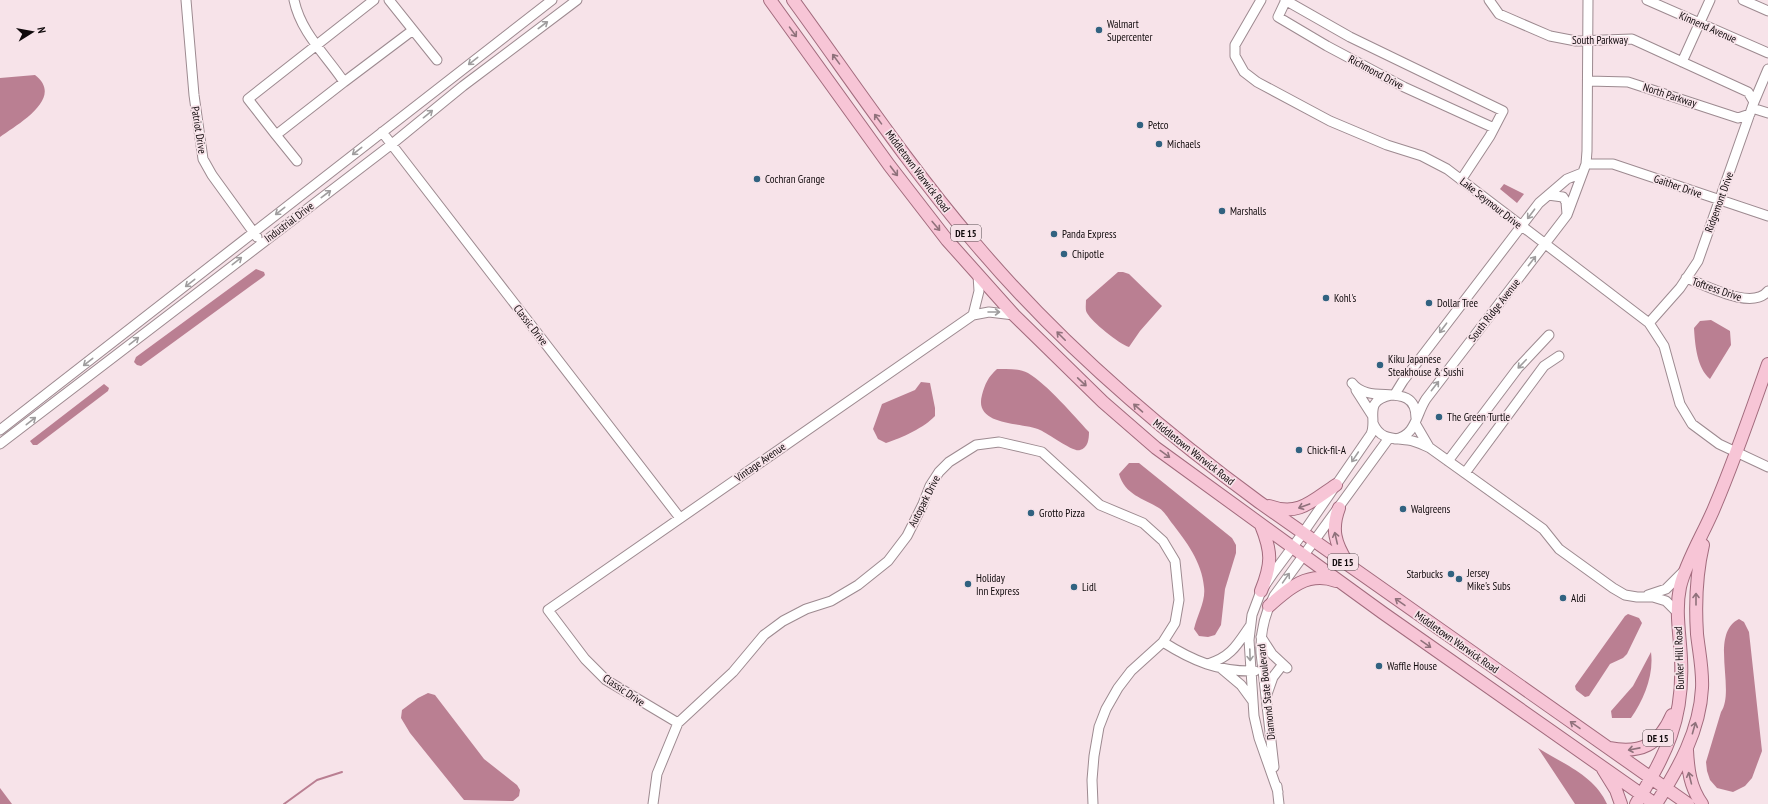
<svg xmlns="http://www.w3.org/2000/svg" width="1768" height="804" viewBox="0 0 1768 804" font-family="'PT Sans Narrow',sans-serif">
	<rect width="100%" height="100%" fill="#f7e3e9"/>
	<path fill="#ba7f92" d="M 35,75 C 65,98 18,124 0,137 L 0,78 Z
		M 1504,184 L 1524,194 L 1517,203 L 1500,189 Z
		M 256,269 L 264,272 L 265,275 L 263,277 L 141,366 L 137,365 L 134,362 L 136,357 Z
		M 1118,272 L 1123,272 L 1129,274 L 1162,306 L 1140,331 L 1129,347 C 1119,344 1092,322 1087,313 C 1085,310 1086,304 1086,300 Z
		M 1711,320 L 1730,331 L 1731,345 L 1710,379 C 1697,368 1695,345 1694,328 L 1700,321 Z
		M 997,369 C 1007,369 1019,368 1028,373 C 1048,385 1073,415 1089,432 C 1089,439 1088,448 1080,450 C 1074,453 1049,434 1040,430 C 1024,422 973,427 982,395 C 985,384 988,377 997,369 Z
		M 921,382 L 930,383 L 935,408 L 935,416 C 925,427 902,438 886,443 L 878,439 L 873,429 L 882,404 L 915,390 Z
		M 104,384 L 109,388 L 108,391 L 37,445 L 33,445 L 30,441 Z
		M 1129,463 L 1139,463 L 1232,538 L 1236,545 L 1236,553 L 1225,589 L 1221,625 L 1215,635 L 1208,637 L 1199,636 L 1194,629 C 1197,615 1206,601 1204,587 C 1202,562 1186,541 1171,522 C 1168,518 1164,511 1159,508 C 1143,498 1125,495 1119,474 Z
		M 1628,614 L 1639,618 L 1642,623 L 1627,654 L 1623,658 L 1610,664 L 1589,696 L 1585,697 L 1576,690 L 1575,686 L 1625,616 Z
		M 1739,619 L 1744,622 L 1749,632 L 1762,751 L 1752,778 L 1745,786 L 1733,792 L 1717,788 L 1710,780 L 1707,771 L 1706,762 L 1721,712 C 1736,690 1709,634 1739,619 Z
		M 1651,652 C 1654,675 1644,699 1631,718 L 1612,718 L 1611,711 L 1633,686 Z
		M 428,693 L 435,695 L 484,759 L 517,785 L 520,790 L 519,796 L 513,801 L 464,800 L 410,733 L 401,718 L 402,710 L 418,698 Z
		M 1538,748 C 1562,763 1595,776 1607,804 L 1575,804 Z
		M 0,788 L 12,804 L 0,804 Z"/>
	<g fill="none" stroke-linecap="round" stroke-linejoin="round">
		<path stroke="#ba7f92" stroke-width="2" d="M 284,804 L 317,780 L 342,772"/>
		<defs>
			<path id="minor" d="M 186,0 L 194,95 L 203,159 L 212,175 L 257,237
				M 294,0 C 301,33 326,55 344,82 L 413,30 L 389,0
				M 1261,0 L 1235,45 L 1235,56 L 1244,72 L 1257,82 L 1330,121 L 1387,145 L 1422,156 L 1447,169 L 1649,323 L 1664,346 L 1680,404 L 1692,424 L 1719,444 L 1768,467
				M 1285,0 L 1350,37 L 1503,111 L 1490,136 L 1461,180
				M 1286,0 L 1278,17 L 1327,46 L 1404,87 L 1494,128
				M 1489,0 L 1499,14 L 1550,36 L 1576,41 L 1632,39 L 1748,92 L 1754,102
				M 1647,0 L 1768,53
				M 1743,0 L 1768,11
				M 413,30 L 437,60
				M 1682,62 L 1710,0
				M 1588,81 L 1628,82 L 1738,118 L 1750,114
				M 344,82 L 276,135 L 248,99 L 374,0
				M 1752,108 L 1768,113
				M 382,132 L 680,518
				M 276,135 L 297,161
				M 1586,164 L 1613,164 L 1768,216
				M 1548,195 L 1563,197 L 1566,202 L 1567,214
				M 1686,278 C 1706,285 1752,311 1768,291
				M 973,315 L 979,291 L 978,275
				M 1649,323 L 1680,288 L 1698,261 L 1754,102 L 1768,69
				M 1352,383 C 1370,407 1416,379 1416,418
				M 1356,390 L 1372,415
				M 1395,394 L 1403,381 L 1539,203 L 1567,179 L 1582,173
				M 1373,423 C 1380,440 1393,438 1408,440 C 1416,441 1423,445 1430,448 L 1543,529 L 1559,549 L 1613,588 L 1625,595 L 1637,597 L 1653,597 L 1666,601 L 1678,613
				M 1415,423 L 1429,447
				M 0,430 L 552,0
				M 1395,439 C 1416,436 1416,414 1426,399 L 1567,215 L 1586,164 L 1587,151 L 1588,0
				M 0,444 L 392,144 L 463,86 L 577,0
				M 1448,461 L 1518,368 L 1549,335
				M 1465,473 L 1544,366 L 1559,356
				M 1648,595 L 1666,589 L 1684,571
				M 1261,637 L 1272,654 L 1287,668
				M 1163,642 C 1193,661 1219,672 1255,671
				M 1208,664 C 1231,657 1237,645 1250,626
				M 1222,669 L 1241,685 L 1252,700
				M 1266,697 L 1273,677 L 1280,668
				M 678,723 L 606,680 L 585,659 L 548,610 L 973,315 L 989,312 L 1014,315
				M 1274,767 L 1261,653 C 1260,632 1264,615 1274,596 L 1389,438
				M 1277,786 L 1279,804
				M 1278,792 L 1259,738 L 1254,716 L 1249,640 L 1252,615 L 1261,591 L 1274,572 L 1303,533 L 1371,434 C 1378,419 1362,401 1391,395
				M 653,804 L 657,774 L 678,723 L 733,672 L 764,635 L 783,621 L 806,609 L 831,601 L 858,585 L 888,561 L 907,536 L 923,504 L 930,486 L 939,472 L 949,462 L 976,445 L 999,442 L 1042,452 L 1100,505 L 1143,523 L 1163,541 L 1175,561 L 1179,600 L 1175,623 L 1163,642 L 1131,671 L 1118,688 L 1106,709 L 1099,727 L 1094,756 L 1092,780 L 1093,804"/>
			<path id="major" d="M 770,0 L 889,165 L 947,240 L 1014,315 L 1103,402 L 1156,448 L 1383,613 L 1655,804
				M 793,0 C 852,81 908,165 973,241 C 1057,341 1154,425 1259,502 L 1688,804
				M 1269,506 C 1299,517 1313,500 1336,485
				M 1339,508 C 1331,529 1335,543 1347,562
				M 1261,525 C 1272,552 1272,564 1261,591
				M 1269,606 C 1289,588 1308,571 1336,581
				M 1609,748 C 1641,754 1659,745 1672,715
				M 1687,750 C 1688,770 1690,787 1702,804
				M 1603,769 L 1616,790 L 1621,804
				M 1636,804 C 1666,753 1684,721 1681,659 C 1680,635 1675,611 1680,587 C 1686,561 1705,531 1715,506 C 1735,459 1751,412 1768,364
				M 1656,804 C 1678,769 1700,731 1702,688 C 1703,670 1699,652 1697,634 C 1695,603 1696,575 1703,545"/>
		</defs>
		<use href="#minor" stroke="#9d8a90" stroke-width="11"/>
		<use href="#major" stroke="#a26b7d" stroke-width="14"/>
		<use href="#minor" stroke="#fff" stroke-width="9"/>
		<use href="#major" stroke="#f7c5d6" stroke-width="12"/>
	</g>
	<defs><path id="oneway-shaft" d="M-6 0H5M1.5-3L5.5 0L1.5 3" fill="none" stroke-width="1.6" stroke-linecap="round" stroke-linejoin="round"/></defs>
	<g stroke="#9f9d9e">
		<use href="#oneway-shaft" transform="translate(543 25) rotate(-37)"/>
		<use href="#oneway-shaft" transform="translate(473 61) rotate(142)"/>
		<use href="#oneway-shaft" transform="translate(428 114) rotate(-39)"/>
		<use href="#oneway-shaft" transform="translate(357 151) rotate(142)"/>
		<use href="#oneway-shaft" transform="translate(326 194) rotate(-37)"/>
		<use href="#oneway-shaft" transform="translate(280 211) rotate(142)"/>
		<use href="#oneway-shaft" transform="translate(1531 214) rotate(127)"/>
		<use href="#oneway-shaft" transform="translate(237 261) rotate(-38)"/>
		<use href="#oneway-shaft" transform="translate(1532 261) rotate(-52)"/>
		<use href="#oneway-shaft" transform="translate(190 283) rotate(142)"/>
		<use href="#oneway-shaft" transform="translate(994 312)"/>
		<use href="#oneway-shaft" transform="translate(1443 328) rotate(127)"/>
		<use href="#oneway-shaft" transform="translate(134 341) rotate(-38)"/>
		<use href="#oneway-shaft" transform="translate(88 362) rotate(142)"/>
		<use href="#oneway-shaft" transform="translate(1522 364) rotate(134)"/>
		<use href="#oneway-shaft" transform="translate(1435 386) rotate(-52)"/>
		<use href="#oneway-shaft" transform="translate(31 421) rotate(-38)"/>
		<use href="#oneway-shaft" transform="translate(1355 457) rotate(124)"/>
		<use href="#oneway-shaft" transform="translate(1286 578) rotate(-55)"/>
		<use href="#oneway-shaft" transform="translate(1250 655) rotate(88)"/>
	</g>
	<g stroke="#8f717b">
		<use href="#oneway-shaft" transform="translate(793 32) rotate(54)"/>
		<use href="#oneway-shaft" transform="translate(836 59) rotate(-126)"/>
		<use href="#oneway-shaft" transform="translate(878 119) rotate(-126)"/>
		<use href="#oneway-shaft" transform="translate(894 171) rotate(53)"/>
		<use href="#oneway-shaft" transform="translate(936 226) rotate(50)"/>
		<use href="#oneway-shaft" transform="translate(1061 336) rotate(-135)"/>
		<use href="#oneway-shaft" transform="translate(1082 382) rotate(43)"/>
		<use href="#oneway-shaft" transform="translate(1138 408) rotate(-139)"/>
		<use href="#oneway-shaft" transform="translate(1165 454) rotate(36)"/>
		<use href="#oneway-shaft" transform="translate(1304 506) rotate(160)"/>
		<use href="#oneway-shaft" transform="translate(1336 538) rotate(-103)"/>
		<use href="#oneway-shaft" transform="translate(1696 599) rotate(-90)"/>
		<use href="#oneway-shaft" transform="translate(1400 602) rotate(-145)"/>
		<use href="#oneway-shaft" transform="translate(1426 644) rotate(35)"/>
		<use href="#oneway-shaft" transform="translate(1575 725) rotate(-145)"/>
		<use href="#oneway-shaft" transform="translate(1694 728) rotate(-74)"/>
		<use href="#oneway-shaft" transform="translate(1634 749) rotate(169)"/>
		<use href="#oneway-shaft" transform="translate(1690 778) rotate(-104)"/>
	</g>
	<g fill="#316280" stroke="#f7e3e9" stroke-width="1.5">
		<circle cx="1099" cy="30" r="4"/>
		<circle cx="1140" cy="125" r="4"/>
		<circle cx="1159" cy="144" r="4"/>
		<circle cx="757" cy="179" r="4"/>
		<circle cx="1222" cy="211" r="4"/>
		<circle cx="1054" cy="234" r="4"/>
		<circle cx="1064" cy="254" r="4"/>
		<circle cx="1326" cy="298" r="4"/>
		<circle cx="1429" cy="303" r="4"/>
		<circle cx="1380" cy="365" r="4"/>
		<circle cx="1439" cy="417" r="4"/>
		<circle cx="1299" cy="450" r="4"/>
		<circle cx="1403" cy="509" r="4"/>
		<circle cx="1031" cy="513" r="4"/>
		<circle cx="1451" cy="574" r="4"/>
		<circle cx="1459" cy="579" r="4"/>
		<circle cx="968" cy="584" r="4"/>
		<circle cx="1074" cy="587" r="4"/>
		<circle cx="1563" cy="598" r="4"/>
		<circle cx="1379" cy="666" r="4"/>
	</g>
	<g text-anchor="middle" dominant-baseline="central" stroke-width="3.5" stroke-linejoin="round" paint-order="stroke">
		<g fill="#f7e3e9" stroke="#554b4e" stroke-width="1">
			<rect x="951" y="225" width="30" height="16" rx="3"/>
			<rect x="1328" y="554" width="30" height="16" rx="3"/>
			<rect x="1643" y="730" width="30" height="16" rx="3"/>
		</g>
		<g font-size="10" font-weight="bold" fill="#100a0c">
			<text x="966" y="233">DE 15</text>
			<text x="1343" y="562">DE 15</text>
			<text x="1658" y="738">DE 15</text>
		</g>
		<g font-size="11" fill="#100a0c" stroke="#f7e3e9" text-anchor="start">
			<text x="1107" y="24">Walmart<tspan x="1107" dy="13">Supercenter</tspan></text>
			<text x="1148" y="125">Petco</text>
			<text x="1167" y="144">Michaels</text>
			<text x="765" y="179">Cochran Grange</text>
			<text x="1230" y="211">Marshalls</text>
			<text x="1062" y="234">Panda Express</text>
			<text x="1072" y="254">Chipotle</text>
			<text x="1334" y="298">Kohl's</text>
			<text x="1437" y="303">Dollar Tree</text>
			<text x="1388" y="359">Kiku Japanese<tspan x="1388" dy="13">Steakhouse &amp; Sushi</tspan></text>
			<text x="1447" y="417">The Green Turtle</text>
			<text x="1307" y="450">Chick-fil-A</text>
			<text x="1411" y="509">Walgreens</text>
			<text x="1039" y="513">Grotto Pizza</text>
			<text x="1467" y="573">Jersey<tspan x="1467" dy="13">Mike's Subs</tspan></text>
			<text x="1443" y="574" text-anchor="end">Starbucks</text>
			<text x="976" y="578">Holiday<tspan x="976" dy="13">Inn Express</tspan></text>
			<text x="1082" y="587">Lidl</text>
			<text x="1571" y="598">Aldi</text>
			<text x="1387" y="666">Waffle House</text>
		</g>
		<g font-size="11" fill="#100a0c" stroke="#f7e3e9">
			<text transform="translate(1708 27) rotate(24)">Kinnend Avenue</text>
			<text x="1600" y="40">South Parkway</text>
			<text transform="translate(1376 72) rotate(28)">Richmond Drive</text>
			<text transform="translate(1670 95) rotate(18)">North Parkway</text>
			<text transform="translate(199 130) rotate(81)">Patriot Drive</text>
			<text transform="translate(918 171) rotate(53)">Middletown Warwick Road</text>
			<text transform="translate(1678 186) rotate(19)">Gaither Drive</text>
			<text transform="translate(1719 202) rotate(-70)">Ridgemont Drive</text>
			<text transform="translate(1491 203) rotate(38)">Lake Seymour Drive</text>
			<text transform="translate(289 222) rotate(-37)">Industrial Drive</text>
			<text transform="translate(1717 289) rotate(19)">Toftress Drive</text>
			<text transform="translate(1494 310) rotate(-52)">South Ridge Avenue</text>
			<text transform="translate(531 325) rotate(52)">Classic Drive</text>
			<text transform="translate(1194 452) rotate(38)">Middletown Warwick Road</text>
			<text transform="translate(760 462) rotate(-35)">Vintage Avenue</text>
			<text transform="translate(924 501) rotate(-63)">Autopark Drive</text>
			<text transform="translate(1457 642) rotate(35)">Middletown Warwick Road</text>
			<text transform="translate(1679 658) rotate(-92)">Bunker Hill Road</text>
			<text transform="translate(624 690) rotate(34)">Classic Drive</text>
			<text transform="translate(1266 692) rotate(-96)">Diamond State Boulevard</text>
		</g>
	</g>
	<g transform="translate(32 32) rotate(79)" stroke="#f7e3e9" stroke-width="3" paint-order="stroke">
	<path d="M0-3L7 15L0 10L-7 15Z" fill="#100a0c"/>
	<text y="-6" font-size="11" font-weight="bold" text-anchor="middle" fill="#100a0c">N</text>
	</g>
</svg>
